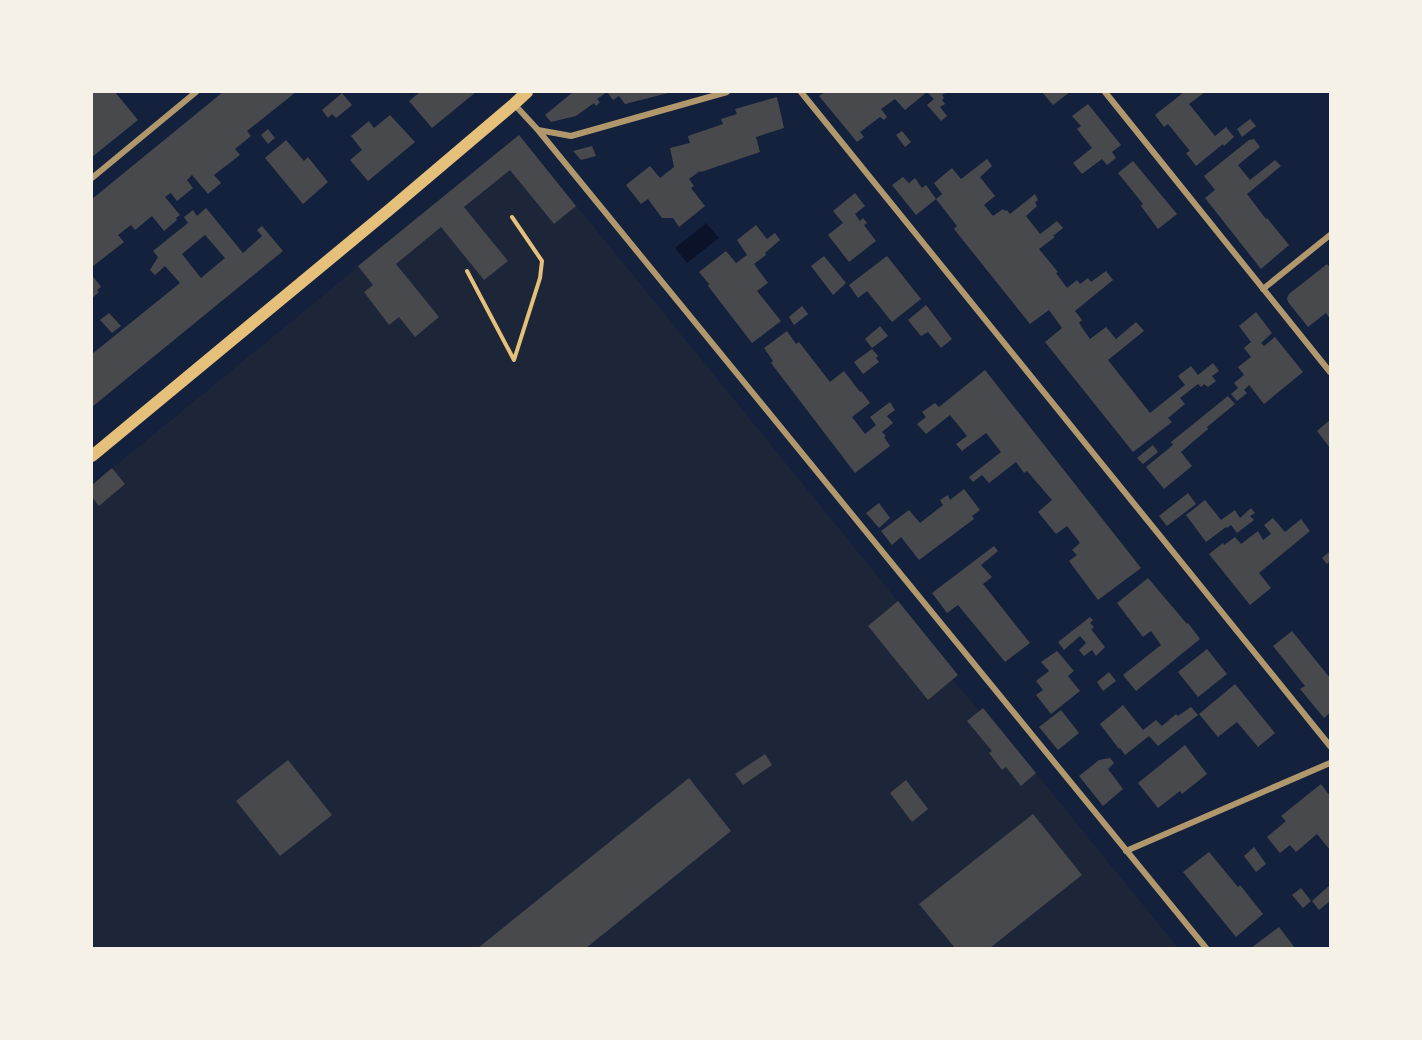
<svg xmlns="http://www.w3.org/2000/svg" width="1422" height="1040" viewBox="0 0 1422 1040" font-family="Lato,sans-serif">
	<rect width="100%" height="100%" fill="#14213d"/>
	<path fill="#1d2539" d="M 519,135 L 958,675 L 953,680 L 980,711 L 983,708 L 1178,948 L 92,948 L 92,485 Z"/>
	<path fill="#0b132b" d="M 706,223 L 719,238 L 687,263 L 675,248 Z"/>
	<path fill="#48494c" fill-rule="evenodd" d="M 92,92 L 115,92 L 138,120 L 92,157 Z
		M 223,92 L 296,92 L 247,131 L 251,136 L 235,149 L 240,155 L 214,175 L 221,183 L 208,194 L 192,175 L 187,180 L 193,188 L 177,201 L 171,193 L 165,197 L 180,215 L 176,218 L 177,220 L 164,231 L 152,216 L 135,230 L 131,225 L 118,235 L 124,242 L 92,267 L 92,199 Z
		M 420,92 L 476,92 L 432,128 L 409,101 Z
		M 573,92 L 672,92 L 625,104 L 619,96 L 613,100 L 607,92 L 597,99 L 600,102 L 596,106 L 594,103 L 576,116 L 551,122 L 545,115 Z
		M 825,92 L 883,92 L 884,93 L 885,92 L 927,92 L 905,110 L 895,99 L 881,109 L 887,117 L 884,120 L 880,117 L 860,132 L 864,137 L 857,142 L 819,96 Z
		M 927,92 L 947,92 L 942,95 L 944,98 L 942,100 L 945,104 L 940,107 L 947,116 L 941,121 L 927,105 L 934,99 Z
		M 1042,92 L 1070,92 L 1053,105 Z
		M 1184,92 L 1205,92 L 1189,104 L 1215,136 L 1226,127 L 1234,137 L 1224,146 L 1223,144 L 1196,166 L 1186,153 L 1190,151 L 1168,124 L 1164,127 L 1155,115 Z
		M 342,93 L 352,105 L 336,118 L 332,114 L 328,118 L 322,110 Z
		M 777,97 L 784,128 L 756,137 L 760,152 L 701,172 L 700,171 L 689,179 L 694,186 L 691,188 L 705,206 L 679,227 L 673,218 L 662,218 L 648,199 L 641,204 L 626,185 L 650,166 L 660,178 L 674,167 L 670,148 L 690,143 L 688,136 L 723,124 L 721,119 L 737,114 L 735,109 Z
		M 1088,104 L 1121,145 L 1112,152 L 1116,158 L 1107,165 L 1102,159 L 1082,174 L 1073,163 L 1092,148 L 1077,129 L 1081,126 L 1072,116 Z
		M 390,115 L 415,142 L 368,181 L 350,160 L 362,150 L 351,136 L 369,121 L 374,128 Z
		M 1250,119 L 1256,126 L 1242,137 L 1237,129 Z
		M 268,129 L 275,138 L 268,144 L 261,135 Z
		M 902,131 L 911,142 L 905,147 L 896,135 Z
		M 519,135 L 576,206 L 554,224 L 510,170 L 464,207 L 508,261 L 484,280 L 441,227 L 396,264 L 439,317 L 415,337 L 399,317 L 389,325 L 364,292 L 373,285 L 358,266 Z
		M 1254,139 L 1260,147 L 1238,165 L 1250,180 L 1275,160 L 1281,166 L 1247,194 L 1266,219 L 1267,218 L 1289,245 L 1261,269 L 1205,198 L 1215,190 L 1204,176 L 1249,140 Z
		M 286,140 L 304,161 L 308,157 L 328,182 L 303,204 L 265,158 Z
		M 592,146 L 596,156 L 581,160 L 573,151 Z
		M 987,159 L 992,166 L 980,177 L 995,196 L 984,205 L 993,216 L 1003,209 L 1005,211 L 1007,210 L 1010,214 L 1035,194 L 1038,200 L 1035,202 L 1037,206 L 1026,216 L 1040,234 L 1057,221 L 1063,228 L 1053,236 L 1055,237 L 1039,249 L 1058,272 L 1056,273 L 1067,288 L 1077,280 L 1080,284 L 1088,278 L 1091,282 L 1106,271 L 1113,280 L 1075,311 L 1082,320 L 1079,323 L 1090,339 L 1106,327 L 1116,339 L 1136,322 L 1144,331 L 1108,360 L 1150,413 L 1185,385 L 1178,376 L 1191,366 L 1198,375 L 1213,363 L 1219,371 L 1212,376 L 1216,381 L 1208,387 L 1204,384 L 1201,387 L 1198,384 L 1180,398 L 1185,404 L 1168,418 L 1172,422 L 1133,452 L 1045,342 L 1062,328 L 1049,310 L 1030,324 L 954,229 L 957,226 L 936,199 L 942,194 L 934,183 L 952,168 L 961,179 Z
		M 1133,161 L 1177,214 L 1158,229 L 1141,206 L 1143,204 L 1118,173 Z
		M 903,177 L 909,183 L 915,178 L 922,188 L 926,185 L 936,199 L 916,215 L 892,185 Z
		M 855,193 L 865,206 L 855,214 L 860,221 L 863,218 L 867,223 L 864,225 L 876,241 L 849,262 L 828,235 L 843,223 L 833,211 Z
		M 206,208 L 243,253 L 262,236 L 257,230 L 262,226 L 283,251 L 92,407 L 92,354 L 180,283 L 165,266 L 155,275 L 150,270 L 158,257 L 153,251 L 188,223 L 184,217 L 193,210 L 197,216 ZM 205,235 L 225,258 L 201,278 L 182,254 Z
		M 756,225 L 767,239 L 775,233 L 780,240 L 765,253 L 766,255 L 754,264 L 768,283 L 757,291 L 781,321 L 752,343 L 708,286 L 709,284 L 699,272 L 726,251 L 736,263 L 747,255 L 737,240 Z
		M 824,256 L 846,283 L 833,295 L 811,266 Z
		M 887,256 L 921,299 L 892,322 L 867,291 L 858,298 L 849,285 Z
		M 1327,264 L 1330,268 L 1330,319 L 1326,313 L 1308,327 L 1288,302 L 1287,298 L 1289,294 Z
		M 92,275 L 101,287 L 97,290 L 99,292 L 92,298 Z
		M 926,305 L 952,339 L 941,348 L 928,332 L 921,336 L 908,320 Z
		M 802,306 L 808,314 L 794,325 L 789,317 Z
		M 1256,312 L 1272,333 L 1261,343 L 1264,346 L 1275,337 L 1303,372 L 1264,404 L 1249,385 L 1244,390 L 1247,393 L 1237,401 L 1231,394 L 1238,388 L 1234,383 L 1244,375 L 1238,367 L 1251,357 L 1244,348 L 1251,342 L 1239,326 Z
		M 109,313 L 121,326 L 112,333 L 100,320 Z
		M 880,326 L 888,336 L 872,348 L 865,339 Z
		M 787,331 L 796,344 L 799,342 L 830,382 L 844,371 L 860,392 L 861,391 L 870,403 L 852,417 L 865,434 L 876,425 L 870,417 L 890,402 L 895,410 L 887,416 L 893,423 L 882,432 L 886,436 L 884,437 L 890,446 L 855,473 L 771,363 L 773,361 L 764,348 Z
		M 872,349 L 878,356 L 876,358 L 879,362 L 863,374 L 854,362 Z
		M 985,370 L 1141,568 L 1098,600 L 1069,561 L 1077,555 L 1072,550 L 1080,543 L 1067,526 L 1056,534 L 1038,512 L 1052,500 L 1027,471 L 1024,473 L 1016,462 L 989,483 L 982,475 L 973,482 L 969,477 L 1001,452 L 986,433 L 962,451 L 956,444 L 967,436 L 950,415 L 926,434 L 917,424 L 926,417 L 922,412 L 935,403 L 939,407 Z
		M 1228,396 L 1235,404 L 1207,427 L 1208,429 L 1181,452 L 1192,466 L 1164,489 L 1146,467 L 1173,445 L 1171,442 Z
		M 1330,420 L 1330,448 L 1317,431 Z
		M 1153,445 L 1158,452 L 1143,464 L 1137,458 Z
		M 112,468 L 125,484 L 99,506 L 92,497 L 92,485 Z
		M 964,489 L 980,510 L 972,516 L 974,519 L 919,560 L 901,537 L 892,545 L 881,531 L 909,510 L 920,523 L 943,505 L 940,500 L 948,495 L 950,500 Z
		M 1188,493 L 1196,504 L 1167,526 L 1159,516 Z
		M 1205,500 L 1221,520 L 1235,510 L 1240,518 L 1251,508 L 1255,513 L 1250,516 L 1254,520 L 1237,533 L 1231,525 L 1227,528 L 1226,527 L 1206,542 L 1186,515 Z
		M 879,503 L 890,518 L 879,528 L 866,513 Z
		M 1273,518 L 1285,532 L 1301,519 L 1310,531 L 1259,573 L 1271,588 L 1250,605 L 1209,554 L 1223,543 L 1224,545 L 1235,537 L 1241,544 L 1258,531 L 1263,540 L 1271,534 L 1264,525 Z
		M 994,546 L 998,551 L 981,565 L 992,577 L 983,584 L 1030,643 L 1005,662 L 958,605 L 947,613 L 932,593 Z
		M 1329,552 L 1330,554 L 1330,561 L 1327,564 L 1322,558 Z
		M 1148,578 L 1187,624 L 1188,623 L 1200,639 L 1136,691 L 1123,675 L 1161,645 L 1151,631 L 1143,637 L 1117,603 Z
		M 898,601 L 958,675 L 928,700 L 868,626 Z
		M 1090,617 L 1093,620 L 1090,623 L 1094,627 L 1091,629 L 1105,647 L 1096,656 L 1092,650 L 1084,656 L 1079,650 L 1086,643 L 1080,636 L 1064,650 L 1058,642 Z
		M 1292,631 L 1330,678 L 1330,713 L 1324,718 L 1300,689 L 1305,686 L 1273,646 Z
		M 1207,649 L 1227,674 L 1198,697 L 1178,672 Z
		M 1057,651 L 1074,671 L 1068,676 L 1080,691 L 1051,714 L 1036,695 L 1043,690 L 1036,681 L 1049,671 L 1041,662 Z
		M 1109,672 L 1116,681 L 1103,691 L 1097,682 Z
		M 1235,684 L 1275,733 L 1258,747 L 1237,722 L 1218,737 L 1199,714 Z
		M 1123,705 L 1143,730 L 1156,720 L 1162,726 L 1176,714 L 1178,716 L 1191,707 L 1198,715 L 1158,746 L 1149,736 L 1125,755 L 1120,748 L 1119,749 L 1100,724 Z
		M 983,708 L 1036,773 L 1021,786 L 1006,767 L 1002,770 L 989,753 L 992,751 L 967,721 Z
		M 1061,710 L 1079,733 L 1058,750 L 1039,727 Z
		M 1185,745 L 1207,774 L 1182,794 L 1180,791 L 1158,808 L 1138,783 Z
		M 765,754 L 772,765 L 743,785 L 735,774 Z
		M 1110,758 L 1114,763 L 1108,769 L 1123,789 L 1103,806 L 1079,776 L 1099,760 Z
		M 288,760 L 332,815 L 280,856 L 236,801 Z
		M 689,778 L 731,831 L 586,948 L 478,948 Z
		M 906,780 L 928,809 L 912,822 L 890,793 Z
		M 1321,784 L 1330,796 L 1330,850 L 1317,834 L 1296,852 L 1290,845 L 1280,853 L 1267,837 L 1286,821 L 1281,816 Z
		M 1033,814 L 1082,875 L 990,948 L 955,948 L 919,904 Z
		M 1254,847 L 1266,864 L 1256,872 L 1244,856 Z
		M 1209,852 L 1238,887 L 1240,885 L 1263,914 L 1236,937 L 1183,872 Z
		M 1330,885 L 1330,901 L 1319,910 L 1312,901 Z
		M 1301,888 L 1311,901 L 1303,908 L 1292,895 Z
		M 1279,927 L 1295,948 L 1251,948 Z"/>
	<g fill="none" stroke-linecap="round" stroke-linejoin="round">
		<path stroke="#e5c07b" stroke-width="4" d="M 467,271 L 514,360 L 540,278 L 542,261 L 512,217"/>
		<path stroke="#b1986c" stroke-width="6" d="M 801,92 L 1330,746
			M 1105,92 L 1330,372
			M 514,104 L 538,130 L 1206,948
			M 538,130 L 571,136 L 727,92
			M 92,178 L 196,92
			M 1263,289 L 1330,235
			M 1126,851 L 1330,763"/>
		<path stroke="#e5c07b" stroke-width="12" d="M 92,456 L 389,210 L 514,104 L 527,92"/>
	</g>
	<rect width="1422" height="1040" fill="none" stroke="#f6f1e7" stroke-width="186"/>
</svg>
